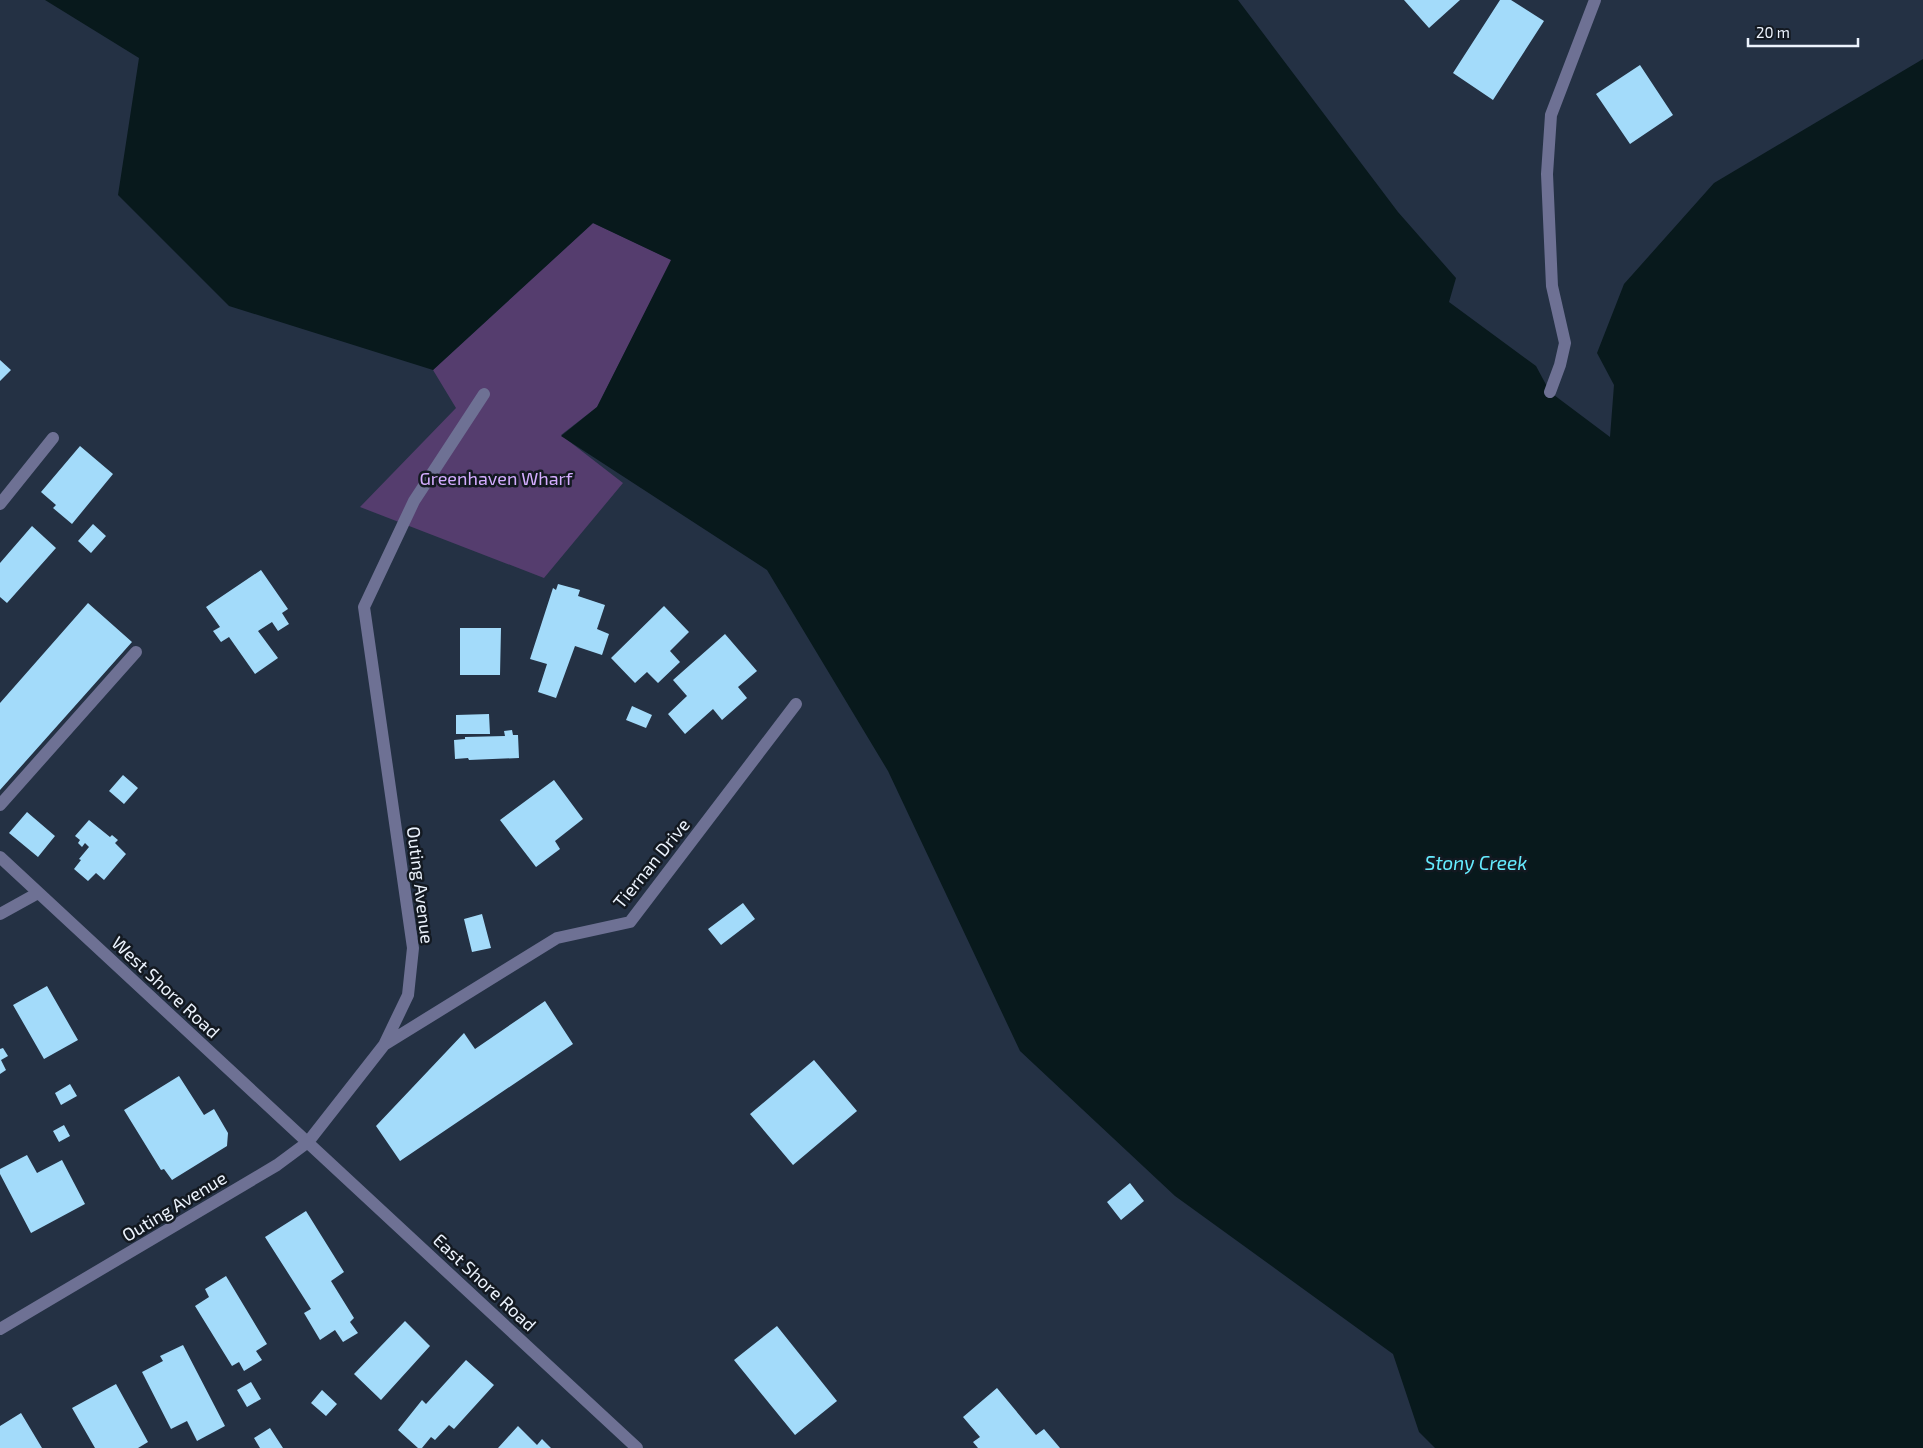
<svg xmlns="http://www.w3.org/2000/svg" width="1923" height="1448" viewBox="0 0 1923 1448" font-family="'Exo 2',sans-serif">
	<rect width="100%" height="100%" fill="#243144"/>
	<path fill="#553d6e" d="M 593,223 L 672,260 L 597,407 L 561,435 L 623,483 L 544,578 L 360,507 L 456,408 L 433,370 Z"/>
	<path fill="#08191c" d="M 45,0 L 1238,0 L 1398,212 L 1456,278 L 1449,302 L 1536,366 L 1550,392 L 1610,437 L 1614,385 L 1597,353 L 1624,284 L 1714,183 L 1923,59 L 1923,1448 L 1435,1448 L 1419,1432 L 1393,1354 L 1175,1196 L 1020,1051 L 888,771 L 767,570 L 561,436 L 597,407 L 671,260 L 593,223 L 433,370 L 229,306 L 118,195 L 139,58 Z"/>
	<path fill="#a3dbfa" d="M 1404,0 L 1460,0 L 1429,28 Z
		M 1500,0 L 1511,0 L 1544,21 L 1493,100 L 1453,73 Z
		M 1640,65 L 1673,115 L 1630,144 L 1596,94 Z
		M 0,360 L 11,370 L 0,381 Z
		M 80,446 L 113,474 L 72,524 L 53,508 L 56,505 L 41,492 Z
		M 93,524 L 106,536 L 91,553 L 78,541 Z
		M 32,526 L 56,548 L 7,603 L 0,597 L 0,563 Z
		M 261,570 L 288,609 L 282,613 L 289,624 L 278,631 L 272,622 L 258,631 L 278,658 L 255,674 L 229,637 L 221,642 L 213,631 L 220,627 L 206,607 Z
		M 558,584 L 580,590 L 578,596 L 605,605 L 597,629 L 609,634 L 602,655 L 575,646 L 556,698 L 538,692 L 547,664 L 530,659 L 553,588 L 556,590 Z
		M 88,603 L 132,642 L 0,790 L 0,703 Z
		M 664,606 L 689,632 L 670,651 L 680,662 L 658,683 L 647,672 L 635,683 L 611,658 Z
		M 460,628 L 501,628 L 500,675 L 460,675 Z
		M 725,634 L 757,671 L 738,687 L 747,698 L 722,720 L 713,709 L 685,734 L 668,714 L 687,696 L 673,680 Z
		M 632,706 L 652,715 L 646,728 L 626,720 Z
		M 489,714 L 490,734 L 456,734 L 456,715 Z
		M 512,730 L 513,735 L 518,735 L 519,758 L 469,760 L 468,758 L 455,759 L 454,740 L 465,739 L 465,737 L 505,736 L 504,731 Z
		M 123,775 L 138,788 L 124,804 L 109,791 Z
		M 554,780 L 583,819 L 555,841 L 560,849 L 536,867 L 500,820 Z
		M 27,812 L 55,836 L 38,857 L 9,833 Z
		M 89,820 L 110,837 L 112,835 L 118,840 L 115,843 L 126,854 L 104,880 L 96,873 L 88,881 L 74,869 L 81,860 L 79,859 L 89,847 L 85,843 L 82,847 L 78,843 L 80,840 L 75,836 Z
		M 743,903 L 755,919 L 721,945 L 708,929 Z
		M 482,914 L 491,948 L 472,952 L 464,919 Z
		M 47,986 L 78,1040 L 44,1059 L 13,1005 Z
		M 545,1001 L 573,1044 L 400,1161 L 376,1126 L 464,1033 L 475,1049 Z
		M 3,1048 L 8,1056 L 1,1060 L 6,1070 L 0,1074 L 0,1049 Z
		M 814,1060 L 857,1111 L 793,1165 L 750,1114 Z
		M 179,1076 L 204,1115 L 214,1109 L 228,1133 L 227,1146 L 172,1180 L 164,1169 L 161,1170 L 124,1110 Z
		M 70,1084 L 77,1096 L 61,1105 L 55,1093 Z
		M 64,1125 L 70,1136 L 59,1142 L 53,1131 Z
		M 27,1155 L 37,1173 L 62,1160 L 85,1204 L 31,1233 L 0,1174 L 0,1169 Z
		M 1130,1183 L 1144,1201 L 1121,1220 L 1107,1202 Z
		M 306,1211 L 344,1272 L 331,1281 L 354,1318 L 350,1322 L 358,1333 L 343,1342 L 335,1330 L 320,1340 L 304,1313 L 311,1309 L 265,1237 Z
		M 226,1276 L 267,1344 L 256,1351 L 262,1360 L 244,1371 L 239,1362 L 232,1366 L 195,1306 L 209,1297 L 205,1289 Z
		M 405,1321 L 430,1346 L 381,1400 L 354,1374 Z
		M 777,1326 L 837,1401 L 795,1435 L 734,1360 Z
		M 183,1345 L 225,1426 L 197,1441 L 187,1421 L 171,1429 L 142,1372 L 163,1361 L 160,1356 Z
		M 466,1360 L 494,1385 L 454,1429 L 449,1425 L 435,1440 L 431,1437 L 422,1448 L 418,1448 L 398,1430 L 422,1400 L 426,1404 Z
		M 251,1382 L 261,1399 L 247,1407 L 237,1390 Z
		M 116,1384 L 148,1442 L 138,1448 L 95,1448 L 72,1408 Z
		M 997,1388 L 1036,1435 L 1044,1429 L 1060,1448 L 978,1448 L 973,1442 L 980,1437 L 963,1417 Z
		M 322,1390 L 337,1404 L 326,1416 L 311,1403 Z
		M 21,1413 L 42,1448 L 0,1448 L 0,1426 Z
		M 518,1426 L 537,1445 L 542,1439 L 551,1448 L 498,1448 Z
		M 270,1428 L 283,1448 L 260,1448 L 254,1438 Z"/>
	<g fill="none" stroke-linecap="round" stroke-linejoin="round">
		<path stroke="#6e7194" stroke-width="12" d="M 1550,392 L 1560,365 L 1565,343 L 1552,286 L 1547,174 L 1551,115 L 1595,0
			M 0,504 L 53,438
			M 0,805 L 136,652"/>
		<path stroke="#6e7194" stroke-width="12" d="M 0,857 L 637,1448
			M 0,914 L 38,893
			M 384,1045 L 557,938 L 630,922 L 796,704
			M 0,1329 L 277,1165 L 308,1142 L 384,1045 L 408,995 L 413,948 L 364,607 L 414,501 L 484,394"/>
	</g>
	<g text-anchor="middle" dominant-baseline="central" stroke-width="5" stroke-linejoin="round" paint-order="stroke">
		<g font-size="18" fill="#d4adff" stroke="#131921">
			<text x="496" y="478">Greenhaven Wharf</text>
		</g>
		<g font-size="18" fill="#ecf3fd" stroke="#131921">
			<text transform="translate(651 863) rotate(-51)">Tiernan Drive</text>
			<text transform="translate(421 885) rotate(83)">Outing Avenue</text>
			<text transform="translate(166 987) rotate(43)">West Shore Road</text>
			<text transform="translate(174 1206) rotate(-31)">Outing Avenue</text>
			<text transform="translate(485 1282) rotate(43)">East Shore Road</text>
		</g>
		<g font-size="19" font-style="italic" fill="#65ecff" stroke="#131921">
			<text x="1476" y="862">Stony Creek</text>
		</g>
	</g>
	<path d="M1748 38v8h110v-8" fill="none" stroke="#ecf3fd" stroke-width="2.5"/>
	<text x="1756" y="38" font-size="15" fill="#ecf3fd" stroke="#131921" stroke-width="4" paint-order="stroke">20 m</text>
</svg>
